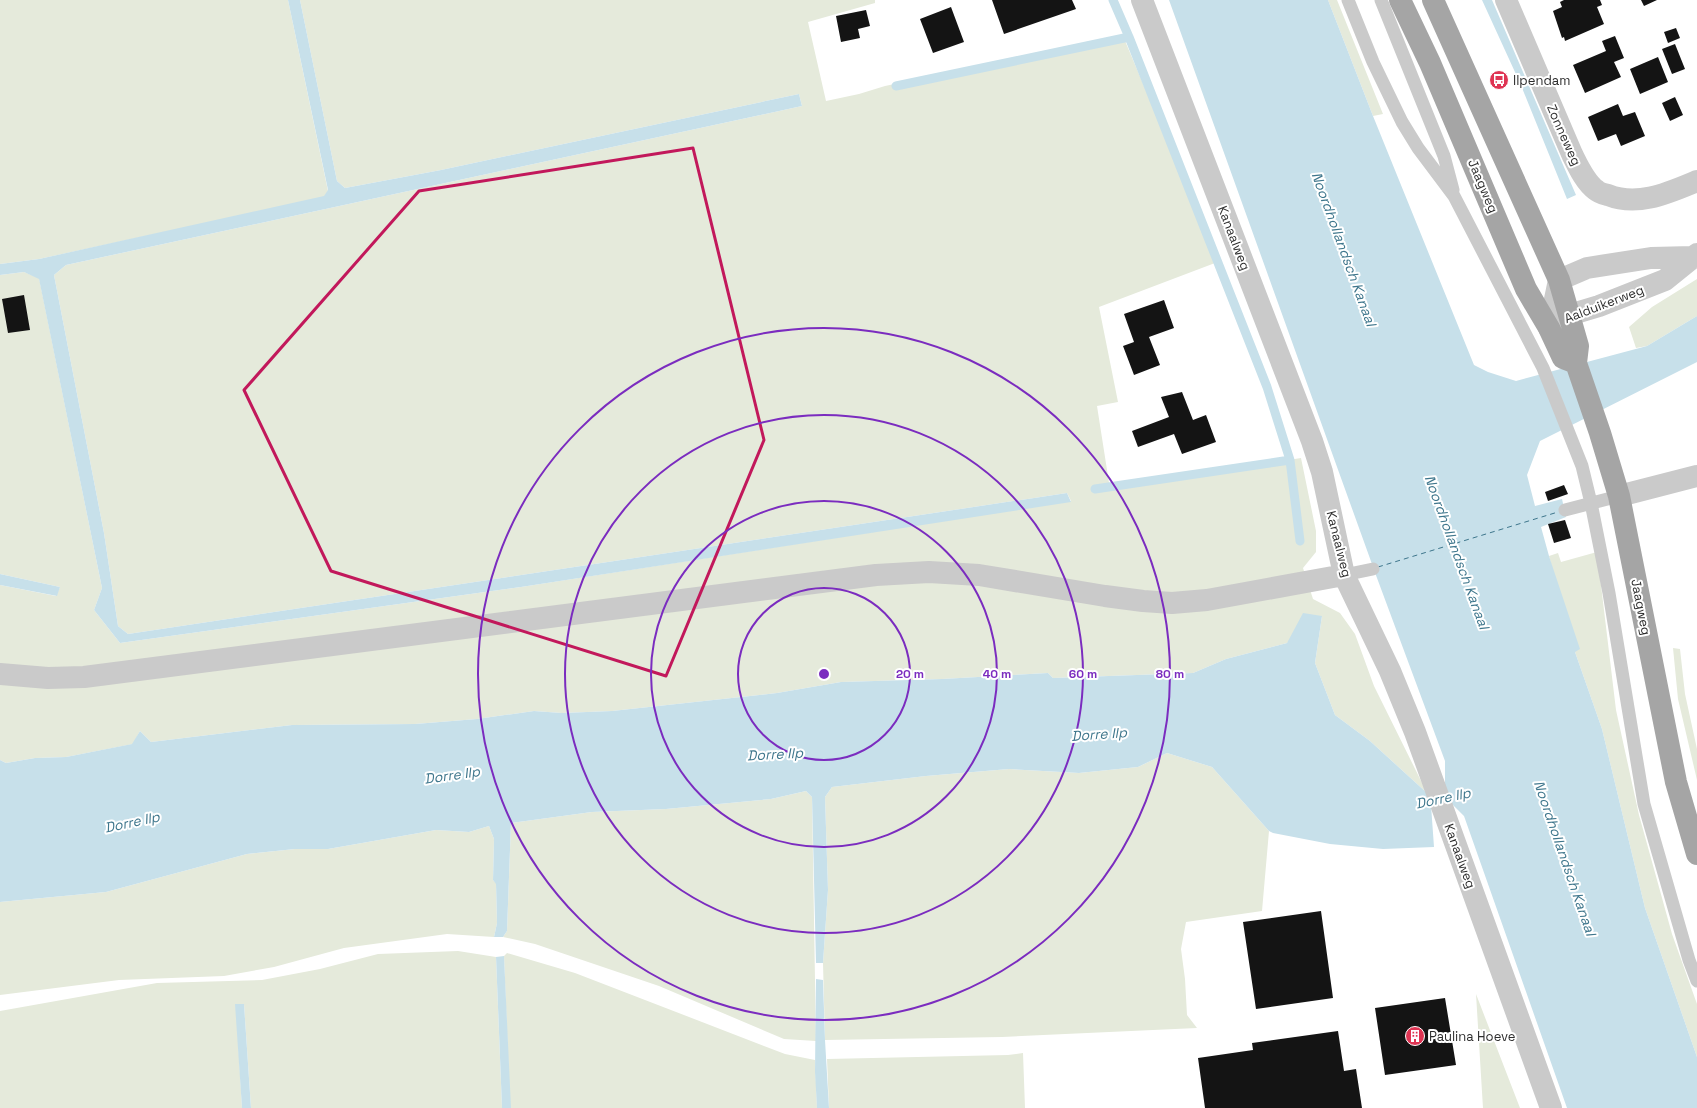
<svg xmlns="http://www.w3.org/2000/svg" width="1697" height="1108" viewBox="0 0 1697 1108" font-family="'Space Grotesk',sans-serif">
	<rect width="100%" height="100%" fill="#fff"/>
	<path fill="#e5eadb" d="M 0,0 L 288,0 L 328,191 L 324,197 L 303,202 L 39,259 L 0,264 Z
		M 300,0 L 875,0 L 875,3 L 808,22 L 826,101 L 859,94 L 885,86 L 1123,36 L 1191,198 L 1215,263 L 1099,307 L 1118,402 L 1097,406 L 1110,489 L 1301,458 L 1316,531 L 1316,552 L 1303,568 L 1313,599 L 1340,613 L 1355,634 L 1374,686 L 1427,793 L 1370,741 L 1335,715 L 1315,663 L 1322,616 L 1287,643 L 1226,659 L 1193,673 L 1053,678 L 1048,673 L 942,679 L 841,682 L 777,693 L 612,711 L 562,713 L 534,711 L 477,719 L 415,724 L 292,725 L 151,742 L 140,731 L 133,744 L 66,757 L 35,758 L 6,763 L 0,760 L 0,585 L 56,596 L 60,587 L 0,574 L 0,275 L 24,272 L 39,278 L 102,588 L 94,610 L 120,643 L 521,587 L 1071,501 L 1067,493 L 128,634 L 118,626 L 104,533 L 54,275 L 66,265 L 802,106 L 799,94 L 441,170 L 345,188 L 337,181 Z
		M 1328,0 L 1337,0 L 1383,114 L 1373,116 Z
		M 1697,279 L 1697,316 L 1647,346 L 1636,348 L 1629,327 L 1652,307 Z
		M 1597,552 L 1616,710 L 1639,815 L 1672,934 L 1697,1004 L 1697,1057 L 1645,908 L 1602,729 L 1575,652 L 1549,556 L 1558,553 L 1561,562 Z
		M 1673,648 L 1680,649 L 1685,694 L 1697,749 L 1697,780 L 1678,699 Z
		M 1167,753 L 1212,767 L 1269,831 L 1262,911 L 1186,922 L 1181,949 L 1185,979 L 1187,1015 L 1197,1028 L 1002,1037 L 825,1040 L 823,963 L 828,890 L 825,797 L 832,787 L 926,776 L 1009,769 L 1079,773 L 1138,767 Z
		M 806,791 L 812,797 L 816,1041 L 784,1039 L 659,986 L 535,944 L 503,937 L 507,931 L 511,823 L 592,812 L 666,809 L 771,799 Z
		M 489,826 L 494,839 L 493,880 L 496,883 L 497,923 L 494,937 L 447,934 L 344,948 L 274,967 L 224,976 L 119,980 L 0,995 L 0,902 L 106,892 L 247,854 L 295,849 L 328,849 L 436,830 L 469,832 Z
		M 458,951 L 496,957 L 502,1108 L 251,1108 L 244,1004 L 236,1004 L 242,1108 L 0,1108 L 0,1011 L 157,983 L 262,980 L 320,969 L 378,954 Z
		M 507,953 L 575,973 L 785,1054 L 815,1060 L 817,1108 L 510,1108 L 504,956 Z
		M 1476,994 L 1520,1108 L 1483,1108 Z
		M 1023,1053 L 1025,1108 L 829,1108 L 827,1059 L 1008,1055 Z"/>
	<path fill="#c7e0ea" d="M 288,0 L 300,0 L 337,181 L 345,188 L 441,170 L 799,94 L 802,106 L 66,265 L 54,275 L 104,533 L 118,626 L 128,634 L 1067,493 L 1071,502 L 521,587 L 120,643 L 94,610 L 102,588 L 39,279 L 24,272 L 0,275 L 0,264 L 39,259 L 324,196 L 328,190 Z
		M 1169,0 L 1328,0 L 1373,116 L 1474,365 L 1488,372 L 1516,381 L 1647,346 L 1697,316 L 1697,362 L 1540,441 L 1527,475 L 1535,506 L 1562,499 L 1566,517 L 1541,527 L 1549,556 L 1580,649 L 1575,652 L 1602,729 L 1645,908 L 1697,1057 L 1697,1108 L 1567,1108 L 1464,816 L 1450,802 L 1445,787 L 1445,761 L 1377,578 Z
		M 1482,0 L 1492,0 L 1576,195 L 1567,199 L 1520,83 Z
		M 0,574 L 60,587 L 57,596 L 0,585 Z
		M 1303,613 L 1322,616 L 1315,663 L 1335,715 L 1370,741 L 1427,793 L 1431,805 L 1434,847 L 1383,849 L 1330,844 L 1273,833 L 1269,831 L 1212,767 L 1167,753 L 1138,767 L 1079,773 L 1009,769 L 926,776 L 832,787 L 825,797 L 828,890 L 823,963 L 816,963 L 812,797 L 806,791 L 771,799 L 666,809 L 592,812 L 511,823 L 507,931 L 503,937 L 494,937 L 497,923 L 496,884 L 493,880 L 494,839 L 489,826 L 469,832 L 436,830 L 328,849 L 295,849 L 247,854 L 106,892 L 0,902 L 0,760 L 6,763 L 35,758 L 66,757 L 132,744 L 140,731 L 151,742 L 292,725 L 415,724 L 477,719 L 534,711 L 562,713 L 612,711 L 777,693 L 841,682 L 942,679 L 1048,673 L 1053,678 L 1193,673 L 1226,659 L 1287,643 Z
		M 504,956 L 511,1108 L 502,1108 L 496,957 Z
		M 816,979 L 823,980 L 825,1040 L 829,1108 L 817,1108 L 815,1072 Z
		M 235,1004 L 244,1004 L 251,1108 L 242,1108 Z"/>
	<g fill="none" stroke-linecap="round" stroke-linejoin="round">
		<path stroke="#c7e0ea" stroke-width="9" d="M 1113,0 L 1129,37
			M 896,86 L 1129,37 L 1267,387 L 1290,460
			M 1095,489 L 1290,460 L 1300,541"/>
		<path stroke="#3e768c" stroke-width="1" stroke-dasharray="5 4" stroke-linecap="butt" d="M 1378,567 L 1558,512"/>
	</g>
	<path fill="#141414" d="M 992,0 L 1072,0 L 1076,9 L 1004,34 Z
		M 1564,0 L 1600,0 L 1602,5 L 1597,7 L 1604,24 L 1565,41 L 1564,37 L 1562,38 L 1553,11 L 1562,7 L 1560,2 Z
		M 1641,0 L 1657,0 L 1644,6 Z
		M 951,7 L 964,42 L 933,53 L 920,19 Z
		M 866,10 L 870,26 L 858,29 L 860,38 L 841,42 L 836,16 Z
		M 1676,28 L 1680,38 L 1668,43 L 1664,32 Z
		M 1615,36 L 1624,58 L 1614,62 L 1621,77 L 1585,93 L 1573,65 L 1606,51 L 1602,41 Z
		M 1675,44 L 1685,69 L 1672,74 L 1662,49 Z
		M 1658,57 L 1668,82 L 1640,94 L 1630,69 Z
		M 1675,97 L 1683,115 L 1670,121 L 1662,103 Z
		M 1618,104 L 1623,116 L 1635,112 L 1645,136 L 1621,146 L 1616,134 L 1598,141 L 1588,117 Z
		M 24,295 L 30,330 L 8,333 L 2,299 Z
		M 1164,300 L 1174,328 L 1149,337 L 1160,365 L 1134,375 L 1123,346 L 1134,342 L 1124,314 Z
		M 1182,392 L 1193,420 L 1206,415 L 1216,442 L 1182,454 L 1174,434 L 1138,447 L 1132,431 L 1169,417 L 1161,397 Z
		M 1564,485 L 1568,494 L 1548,501 L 1545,492 Z
		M 1565,520 L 1571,538 L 1554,543 L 1548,524 Z
		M 1321,911 L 1333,998 L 1256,1009 L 1243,922 Z
		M 1445,998 L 1456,1065 L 1385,1075 L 1375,1008 Z
		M 1338,1031 L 1344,1071 L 1356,1069 L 1362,1108 L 1205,1108 L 1198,1058 L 1253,1050 L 1252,1043 Z"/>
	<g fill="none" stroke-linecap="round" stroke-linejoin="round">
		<path stroke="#cacaca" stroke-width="13" d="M 1348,0 L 1373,62 L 1402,122 L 1418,148 L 1454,196 L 1543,368 L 1582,466 L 1591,503 L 1609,593 L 1644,804 L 1689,960 L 1697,981
			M 1381,0 L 1444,156 L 1453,190
			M 1565,510 L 1619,496
			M 1344,575 L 1373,569"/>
		<path stroke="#cacaca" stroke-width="22" d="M 1142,0 L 1312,441 L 1322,472 L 1344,575 L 1390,671 L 1415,732 L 1551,1108
			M 1506,0 L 1572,154 C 1578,166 1585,182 1596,190 C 1599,193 1604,194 1608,195 C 1638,207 1668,193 1697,181
			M 1553,325 L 1569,315 L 1599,306 L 1665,280 L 1697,254
			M 1549,328 L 1559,280 L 1587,268 L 1651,258 L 1693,257
			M 1619,496 L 1697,476
			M 0,674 L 48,678 L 84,677 L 876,575 L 929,572 L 979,575 L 1105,596 L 1143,601 L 1172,603 L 1207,600 L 1344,575"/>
		<path stroke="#a5a5a5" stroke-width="22" d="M 1400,0 L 1430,63 L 1526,289 L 1549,328 L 1563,358 L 1576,363
			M 1433,0 L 1559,280 L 1578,346 L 1576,363 L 1600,433 L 1619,496 L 1676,782 L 1697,854"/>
	</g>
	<path fill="none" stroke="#c2185b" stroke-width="3" stroke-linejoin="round" d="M 693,148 L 764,440 L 666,676 L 331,571 L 244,390 L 419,191 Z"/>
	<g fill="none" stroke="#7b2cbf" stroke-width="2">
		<circle cx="824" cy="674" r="86"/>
		<circle cx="824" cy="674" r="173"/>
		<circle cx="824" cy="674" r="259"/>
		<circle cx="824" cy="674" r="346"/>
	</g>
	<defs>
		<symbol id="bus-disc" viewBox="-11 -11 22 22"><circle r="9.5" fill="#df3453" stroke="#fff"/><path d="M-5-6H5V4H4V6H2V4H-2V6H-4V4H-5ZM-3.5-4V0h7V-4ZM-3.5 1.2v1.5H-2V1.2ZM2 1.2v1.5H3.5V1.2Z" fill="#fff"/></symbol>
		<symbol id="building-disc" viewBox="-11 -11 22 22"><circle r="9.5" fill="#df3453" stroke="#fff"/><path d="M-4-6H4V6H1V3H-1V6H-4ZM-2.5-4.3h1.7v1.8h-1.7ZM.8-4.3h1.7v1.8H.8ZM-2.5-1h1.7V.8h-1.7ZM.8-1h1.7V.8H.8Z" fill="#fff"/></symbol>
	</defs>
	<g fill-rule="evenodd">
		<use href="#bus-disc" x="1488" y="69" width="22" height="22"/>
		<use href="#building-disc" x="1404" y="1025" width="22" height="22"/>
	</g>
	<g text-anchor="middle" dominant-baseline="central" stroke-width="4" stroke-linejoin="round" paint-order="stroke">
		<g font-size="13" fill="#2d2d2d" stroke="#fff" text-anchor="start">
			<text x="1513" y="80">Ilpendam</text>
			<text x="1429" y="1036">Paulina Hoeve</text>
		</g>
		<g font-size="13" fill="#2d2d2d" stroke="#fff">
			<text transform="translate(1564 135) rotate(66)">Zonneweg</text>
			<text transform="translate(1483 186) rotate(67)">Jaagweg</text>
			<text transform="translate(1234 238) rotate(69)">Kanaalweg</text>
			<text transform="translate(1604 304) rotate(-21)">Aalduikerweg</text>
			<text transform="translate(1339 544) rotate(76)">Kanaalweg</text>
			<text transform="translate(1641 607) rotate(79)">Jaagweg</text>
			<text transform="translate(1460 856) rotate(70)">Kanaalweg</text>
		</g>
		<g font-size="14" font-style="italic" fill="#3e768c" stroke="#fff">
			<text transform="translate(1344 249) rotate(70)">Noordhollandsch Kanaal</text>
			<text transform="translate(1457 552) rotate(70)">Noordhollandsch Kanaal</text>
			<text transform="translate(1099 734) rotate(-4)">Dorre Ilp</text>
			<text transform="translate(775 754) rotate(-3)">Dorre Ilp</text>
			<text transform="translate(452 775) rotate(-8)">Dorre Ilp</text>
			<text transform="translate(1443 798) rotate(-12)">Dorre Ilp</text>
			<text transform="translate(132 822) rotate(-12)">Dorre Ilp</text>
			<text transform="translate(1565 858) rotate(71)">Noordhollandsch Kanaal</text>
		</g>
	</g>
	<circle cx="824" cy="674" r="6" fill="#7b2cbf" stroke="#fff" stroke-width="2"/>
	<g font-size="12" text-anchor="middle" font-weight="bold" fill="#7b2cbf" stroke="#fff" stroke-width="4" stroke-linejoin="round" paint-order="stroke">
		<text x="910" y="678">20 m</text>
		<text x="997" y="678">40 m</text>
		<text x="1083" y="678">60 m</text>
		<text x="1170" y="678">80 m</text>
	</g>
</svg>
